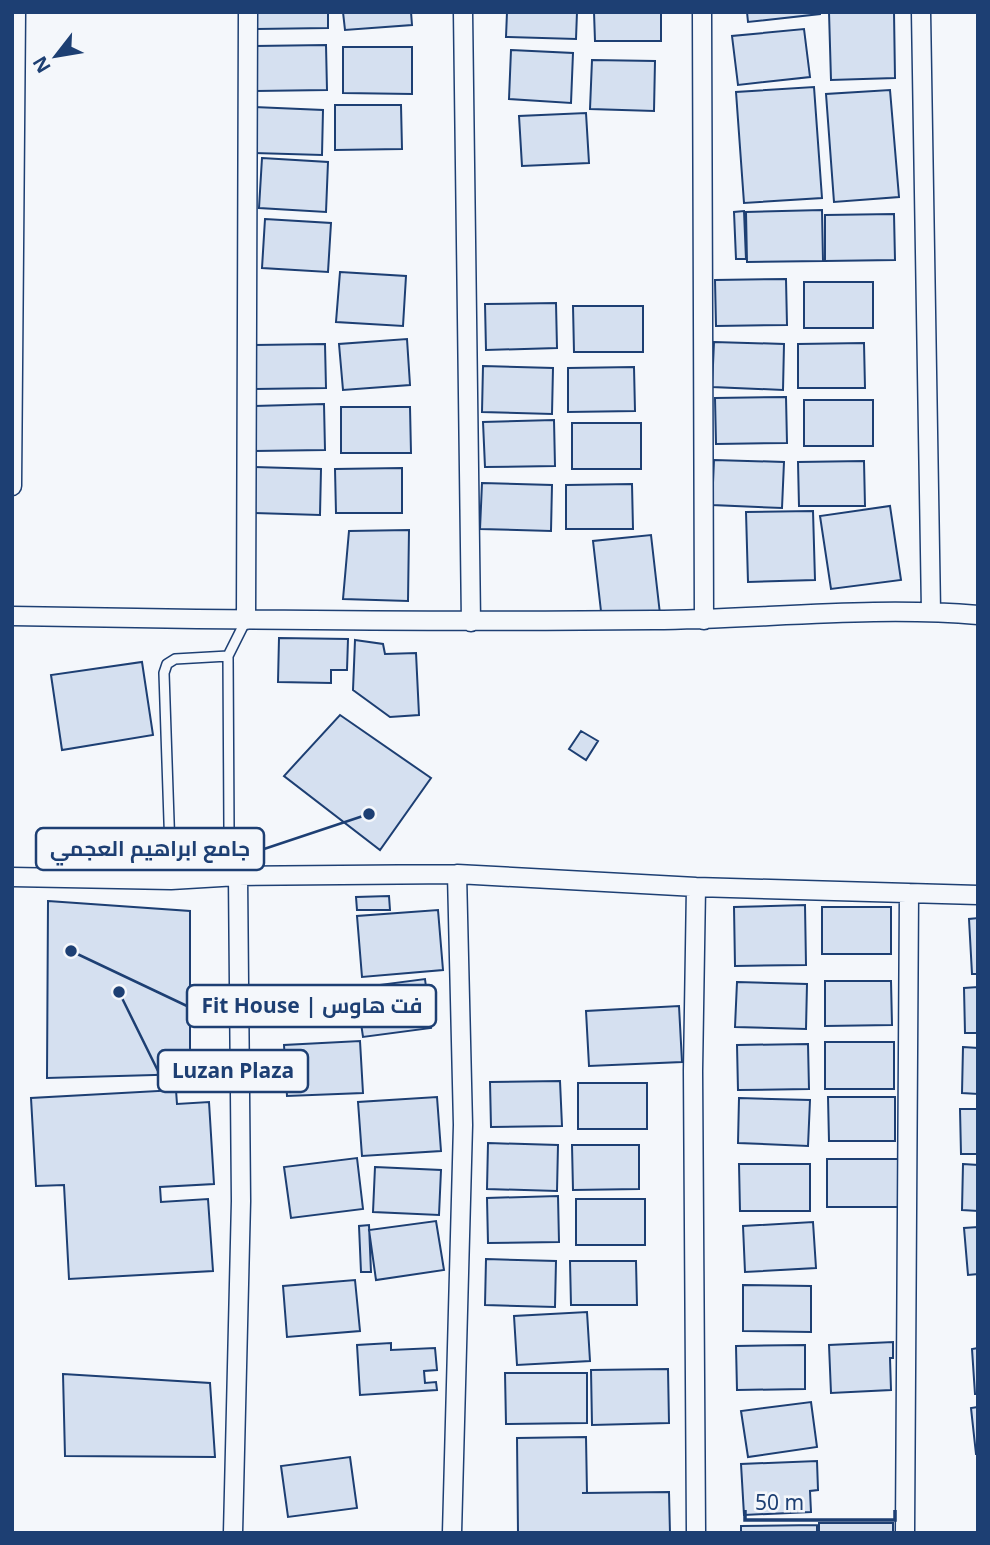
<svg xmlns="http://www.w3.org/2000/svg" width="990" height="1545" viewBox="0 0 990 1545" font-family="'Noto Sans',Cairo,sans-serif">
	<rect width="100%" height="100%" fill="#f4f7fb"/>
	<path fill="#d5e0f0" stroke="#1d3f73" stroke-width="2" d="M 257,12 L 328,12 L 328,28 L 257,29 Z
		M 343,12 L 411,12 L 412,25 L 345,30 Z
		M 507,12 L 577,12 L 576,39 L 506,37 Z
		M 594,12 L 661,12 L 661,41 L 595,41 Z
		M 747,12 L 820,12 L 820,14 L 748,22 Z
		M 829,12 L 894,12 L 895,78 L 831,80 Z
		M 804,29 L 810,77 L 738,85 L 732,36 Z
		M 326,45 L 327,90 L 256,91 L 255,46 Z
		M 343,47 L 412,47 L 412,94 L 343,93 Z
		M 511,50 L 573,53 L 571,103 L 509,99 Z
		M 592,60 L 655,61 L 654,111 L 590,109 Z
		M 814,87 L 822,198 L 744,203 L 736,92 Z
		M 890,90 L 899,197 L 834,202 L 826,94 Z
		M 335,105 L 401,105 L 402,149 L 335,150 Z
		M 253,107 L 323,110 L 322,155 L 252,153 Z
		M 586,113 L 589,163 L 522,166 L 519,116 Z
		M 262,158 L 328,162 L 326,212 L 259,208 Z
		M 822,210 L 823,261 L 747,262 L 746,212 Z
		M 744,211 L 746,259 L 736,259 L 734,212 Z
		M 894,214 L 895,260 L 825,261 L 825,215 Z
		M 265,219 L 331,223 L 328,272 L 262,268 Z
		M 340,272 L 406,276 L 403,326 L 336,322 Z
		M 786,279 L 787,325 L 716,326 L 715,280 Z
		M 804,282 L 873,282 L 873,328 L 804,328 Z
		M 556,303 L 557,348 L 486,350 L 485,304 Z
		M 573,306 L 643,306 L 643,352 L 574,352 Z
		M 407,339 L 410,385 L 343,390 L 339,344 Z
		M 714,342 L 784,344 L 783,390 L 712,387 Z
		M 864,343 L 865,388 L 798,388 L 798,344 Z
		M 325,344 L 326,388 L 255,389 L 254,345 Z
		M 483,366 L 553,368 L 552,414 L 482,412 Z
		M 634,367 L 635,411 L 568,412 L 568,368 Z
		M 786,397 L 787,443 L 716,444 L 715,398 Z
		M 804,400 L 873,400 L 873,446 L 804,446 Z
		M 324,404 L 325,450 L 254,451 L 253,406 Z
		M 341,407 L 410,407 L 411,453 L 341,453 Z
		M 554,420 L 555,466 L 485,467 L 483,422 Z
		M 572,423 L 641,423 L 641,469 L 572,469 Z
		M 714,460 L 784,462 L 782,508 L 712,505 Z
		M 864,461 L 865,506 L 799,506 L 798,462 Z
		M 251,467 L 321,469 L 320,515 L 250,513 Z
		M 402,468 L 402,513 L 336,513 L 335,469 Z
		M 482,483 L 552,485 L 551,531 L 480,529 Z
		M 632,484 L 633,529 L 566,529 L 566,485 Z
		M 890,506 L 901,580 L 831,589 L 820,516 Z
		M 813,511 L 815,580 L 748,582 L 746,512 Z
		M 409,530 L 408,601 L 343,599 L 349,531 Z
		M 651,535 L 660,614 L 602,620 L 593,541 Z
		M 279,638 L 348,639 L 347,670 L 331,670 L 331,683 L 278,682 Z
		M 355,640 L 383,644 L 385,654 L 416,653 L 419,715 L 390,717 L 353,690 Z
		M 142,662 L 153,735 L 62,750 L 51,675 Z
		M 340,715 L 431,778 L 380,850 L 284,776 Z
		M 581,731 L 598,741 L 586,760 L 569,749 Z
		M 389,896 L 390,910 L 357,910 L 356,897 Z
		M 48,901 L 190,911 L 190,1074 L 47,1078 Z
		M 805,905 L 806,965 L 735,966 L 734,907 Z
		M 822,907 L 891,907 L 891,954 L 822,954 Z
		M 438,910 L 443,970 L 362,977 L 357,916 Z
		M 978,918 L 978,974 L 972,974 L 969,919 Z
		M 425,979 L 431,1028 L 363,1037 L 356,988 Z
		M 825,981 L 891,981 L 892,1025 L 825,1026 Z
		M 737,982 L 807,984 L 806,1029 L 735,1027 Z
		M 978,987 L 978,1033 L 965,1033 L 964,988 Z
		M 679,1006 L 682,1062 L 589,1066 L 586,1011 Z
		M 360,1041 L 363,1093 L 287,1096 L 284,1045 Z
		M 825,1042 L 894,1042 L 894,1089 L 825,1089 Z
		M 808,1044 L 809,1089 L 738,1090 L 737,1045 Z
		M 963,1047 L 978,1048 L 978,1094 L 962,1093 Z
		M 560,1081 L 562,1126 L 491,1127 L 490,1082 Z
		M 578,1083 L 647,1083 L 647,1129 L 578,1129 Z
		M 176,1090 L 177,1104 L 209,1102 L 214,1184 L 160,1187 L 161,1202 L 208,1199 L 213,1271 L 69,1279 L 64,1185 L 36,1186 L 31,1098 Z
		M 437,1097 L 441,1151 L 362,1156 L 358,1102 Z
		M 828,1097 L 895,1097 L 895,1141 L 829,1141 Z
		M 739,1098 L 810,1100 L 808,1146 L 738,1143 Z
		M 960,1109 L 978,1109 L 978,1154 L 961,1154 Z
		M 488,1143 L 558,1145 L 557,1191 L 487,1189 Z
		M 572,1145 L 639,1145 L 639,1189 L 573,1190 Z
		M 357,1158 L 363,1209 L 291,1218 L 284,1167 Z
		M 827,1159 L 898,1159 L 899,1207 L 827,1207 Z
		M 739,1164 L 810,1164 L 810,1211 L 740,1211 Z
		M 963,1164 L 978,1165 L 978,1211 L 962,1210 Z
		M 375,1167 L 441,1170 L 439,1215 L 373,1212 Z
		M 558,1196 L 559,1242 L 488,1243 L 487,1198 Z
		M 576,1199 L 645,1199 L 645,1245 L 576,1245 Z
		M 436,1221 L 444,1270 L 376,1280 L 369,1230 Z
		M 813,1222 L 816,1268 L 745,1272 L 743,1226 Z
		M 369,1225 L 371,1272 L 361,1272 L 359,1226 Z
		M 978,1227 L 978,1274 L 968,1275 L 964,1228 Z
		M 486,1259 L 556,1261 L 555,1307 L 485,1305 Z
		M 570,1261 L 636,1261 L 637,1305 L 571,1305 Z
		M 355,1280 L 360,1331 L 287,1337 L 283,1286 Z
		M 743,1285 L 811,1286 L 811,1332 L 743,1331 Z
		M 587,1312 L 590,1361 L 517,1365 L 514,1316 Z
		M 893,1342 L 893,1358 L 890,1358 L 891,1390 L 831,1393 L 829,1345 Z
		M 391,1343 L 391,1350 L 435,1348 L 437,1370 L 424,1371 L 425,1383 L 436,1382 L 437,1390 L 360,1395 L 357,1345 Z
		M 805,1345 L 805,1389 L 737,1390 L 736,1346 Z
		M 978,1348 L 978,1394 L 975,1394 L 972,1349 Z
		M 668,1369 L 669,1423 L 592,1425 L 591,1370 Z
		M 505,1373 L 587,1373 L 587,1423 L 506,1424 Z
		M 63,1374 L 210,1383 L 215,1457 L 65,1456 Z
		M 811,1402 L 817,1447 L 748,1457 L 741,1411 Z
		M 978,1407 L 978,1454 L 976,1454 L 971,1408 Z
		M 586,1437 L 587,1493 L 582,1493 L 669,1492 L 670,1533 L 518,1533 L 517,1438 Z
		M 350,1457 L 357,1508 L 288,1517 L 281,1466 Z
		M 817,1461 L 818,1490 L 810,1491 L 811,1512 L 744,1515 L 741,1464 Z
		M 819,1523 L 893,1523 L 893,1533 L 819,1533 Z
		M 817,1525 L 817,1533 L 741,1533 L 741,1526 Z"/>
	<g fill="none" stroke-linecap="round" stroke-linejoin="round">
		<defs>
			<path id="service" d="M 169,843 L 220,840 L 226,836 L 229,829 L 228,656 L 246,620
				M 171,880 L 164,673 L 167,664 L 175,659 L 228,656"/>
			<path id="minor" d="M 463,12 L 471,622
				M 702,12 L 704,620
				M 921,12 L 931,611
				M 12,486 L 16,12
				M 12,616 C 226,620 440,622 654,620 C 762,619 871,606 978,615
				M 246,620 L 248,12
				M 12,877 L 171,880 L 238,876 L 457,874 L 696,887 L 978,895
				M 696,887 L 693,1071 L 696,1533
				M 233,1533 L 241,1201 L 238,876
				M 452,1533 L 463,1125 L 457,874
				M 905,1533 L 909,893"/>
		</defs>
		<use href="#service" stroke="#1d3f73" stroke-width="12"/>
		<use href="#minor" stroke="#1d3f73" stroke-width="21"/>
		<use href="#service" stroke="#f4f7fb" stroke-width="9"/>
		<use href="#minor" stroke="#f4f7fb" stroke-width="18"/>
	</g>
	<path fill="none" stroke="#1d3f73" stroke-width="2.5" d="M369 814L264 849M71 951L187 1006M119 992L158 1071"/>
	<g fill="#1d3f73" stroke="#f4f7fb" stroke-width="2.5">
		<circle cx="369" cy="814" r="7"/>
		<circle cx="71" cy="951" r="7"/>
		<circle cx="119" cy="992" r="7"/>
	</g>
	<g fill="#f4f7fb" stroke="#1d3f73" stroke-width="2.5">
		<rect x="36" y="828" width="228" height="42" rx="7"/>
		<rect x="187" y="985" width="249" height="42" rx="7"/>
		<rect x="158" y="1050" width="150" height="42" rx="7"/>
	</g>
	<g font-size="21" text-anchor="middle" font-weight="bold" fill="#1d3f73">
		<text x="150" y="856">جامع ابراهيم العجمي</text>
		<text x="312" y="1013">Fit House | فت هاوس</text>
		<text x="233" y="1078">Luzan Plaza</text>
	</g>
	<rect width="990" height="1545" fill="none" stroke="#1d3f73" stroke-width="28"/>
	<g transform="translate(56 56) rotate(239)" stroke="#f4f7fb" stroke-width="5" paint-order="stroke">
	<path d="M0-5L12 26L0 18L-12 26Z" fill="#1d3f73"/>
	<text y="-10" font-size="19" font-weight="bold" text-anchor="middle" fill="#1d3f73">N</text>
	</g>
	<path d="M745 1510v10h150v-10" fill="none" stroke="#1d3f73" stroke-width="3.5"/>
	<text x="755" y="1510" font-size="21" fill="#1d3f73" stroke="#f4f7fb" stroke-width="5" paint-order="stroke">50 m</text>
</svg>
